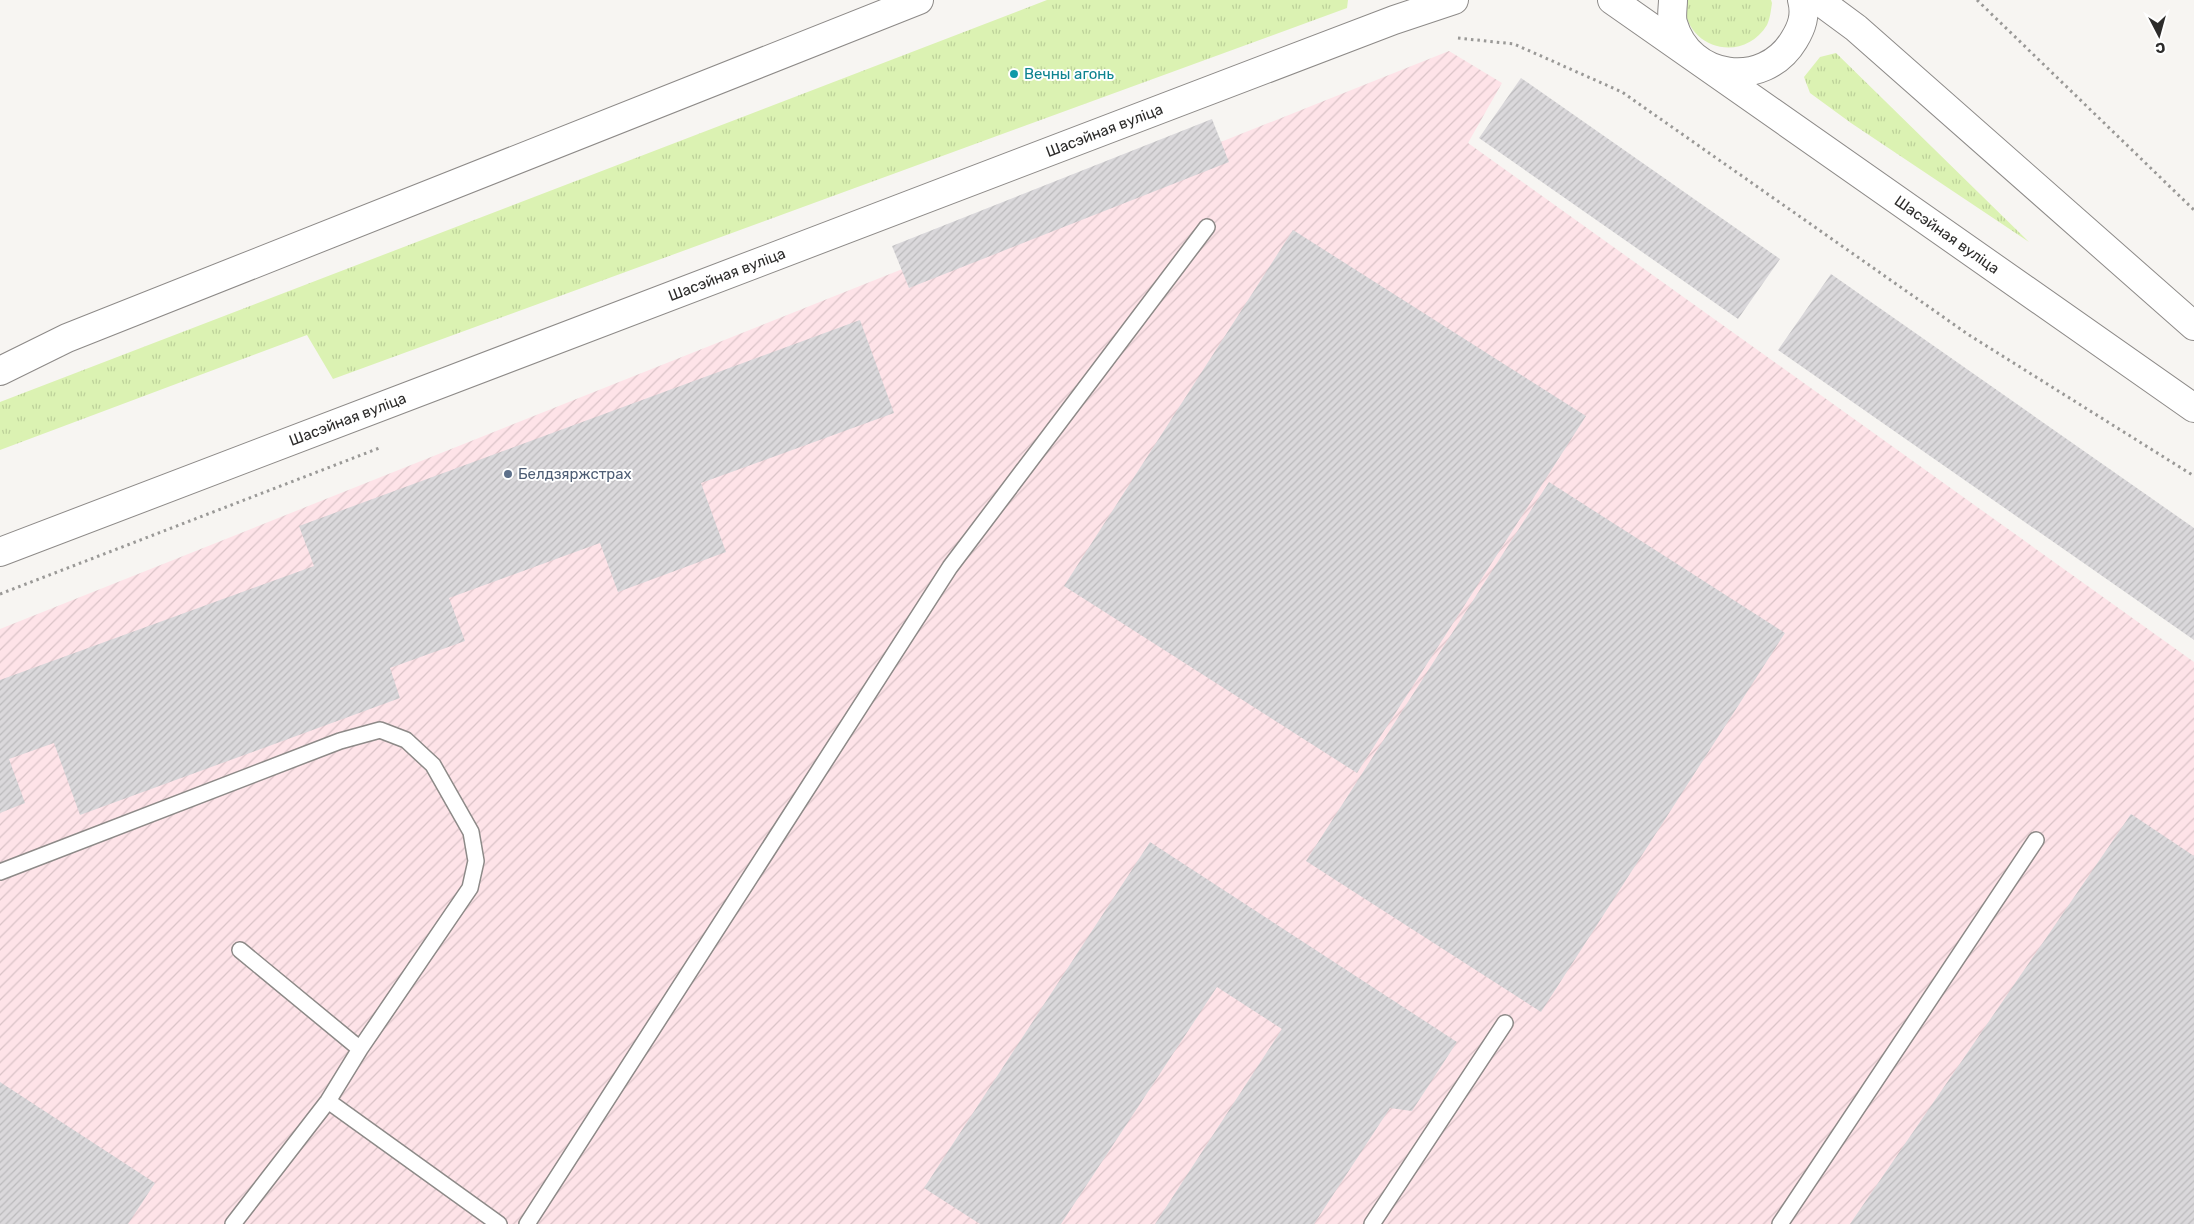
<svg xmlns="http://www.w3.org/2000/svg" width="2194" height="1224" viewBox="0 0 2194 1224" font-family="Rubik,sans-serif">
	<defs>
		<pattern id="industrial-furrows" width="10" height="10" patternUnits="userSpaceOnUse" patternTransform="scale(1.25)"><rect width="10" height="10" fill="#fee3e8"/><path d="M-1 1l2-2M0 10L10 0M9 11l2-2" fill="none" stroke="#dac3c7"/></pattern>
		<pattern id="grass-tufts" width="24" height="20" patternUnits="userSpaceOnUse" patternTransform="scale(1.25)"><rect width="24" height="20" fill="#dbf2b2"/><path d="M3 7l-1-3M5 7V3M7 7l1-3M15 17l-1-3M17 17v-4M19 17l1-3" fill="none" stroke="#bcd099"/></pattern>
		<pattern id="building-hatch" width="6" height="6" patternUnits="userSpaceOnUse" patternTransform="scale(1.25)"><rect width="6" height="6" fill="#dad8db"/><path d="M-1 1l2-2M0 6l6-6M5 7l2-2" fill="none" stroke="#bbbabc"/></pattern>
	</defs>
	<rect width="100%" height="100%" fill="#f7f5f2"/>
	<path fill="url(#industrial-furrows)" d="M 1449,51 L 1502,83 L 1468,143 L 2194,662 L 2194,1224 L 0,1224 L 0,629 Z"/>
	<path fill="url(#grass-tufts)" d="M 1047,0 L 1348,0 L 1347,8 L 333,379 L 307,335 L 0,450 L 0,402 Z
		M 1685,0 L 1771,0 L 1772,3 C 1771,10 1770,19 1767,25 C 1742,66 1681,47 1685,0 Z
		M 1836,53 L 2029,242 L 1851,123 L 1810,93 L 1804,77 L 1820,57 Z"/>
	<path fill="url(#building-hatch)" d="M 1521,78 L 1780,259 L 1738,319 L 1479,138 Z
		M 1212,119 L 1229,162 L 909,288 L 892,246 Z
		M 1293,230 L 1586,416 L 1357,773 L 1064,586 Z
		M 1831,274 L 2194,528 L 2194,640 L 1778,350 Z
		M 860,320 L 894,413 L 701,483 L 726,552 L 618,592 L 600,543 L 449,598 L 465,641 L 390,668 L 400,698 L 80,815 L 54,743 L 9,759 L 25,803 L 0,813 L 0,680 L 314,566 L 299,526 Z
		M 1549,482 L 1785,633 L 1541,1012 L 1306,861 Z
		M 2131,814 L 2194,856 L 2194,1224 L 1850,1224 Z
		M 1150,842 L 1457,1042 L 1412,1111 L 1390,1108 L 1314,1224 L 1155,1224 L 1282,1029 L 1217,987 L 1061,1224 L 980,1224 L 924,1188 Z
		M 0,1082 L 155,1183 L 128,1224 L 0,1224 Z"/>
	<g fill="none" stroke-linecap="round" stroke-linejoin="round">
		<defs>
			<path id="lane" d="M 0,872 L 340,741 L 380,730 L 406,740 L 433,765 L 471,832 L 476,861 L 470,888 L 360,1049 L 328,1101 L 233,1224
				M 240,950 L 360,1049
				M 328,1101 L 499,1224
				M 527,1224 L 950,567 L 1207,227
				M 1372,1224 L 1505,1023
				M 1780,1224 L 2036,840"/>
			<g id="street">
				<path id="s1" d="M 1612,0 L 2194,408"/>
				<path d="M 1673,0 C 1673,7 1671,16 1673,23 C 1689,80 1764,90 1794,40 C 1802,27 1806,15 1802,0"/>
				<path d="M 1818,0 L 1856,28 L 2194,326"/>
				<path d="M 0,371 L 67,338 L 919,0"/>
				<path id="s2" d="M 0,552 L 1394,20 L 1454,0"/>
			</g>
		</defs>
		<use href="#lane" stroke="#8d8a88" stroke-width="18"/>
		<use href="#street" stroke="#8d8a88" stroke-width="30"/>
		<path stroke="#9a9997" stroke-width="3" stroke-dasharray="2.5 4" stroke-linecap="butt" d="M 1977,0 L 2194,210
			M 1458,38 L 1514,44 L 1622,92 L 1969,335 L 2194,476
			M 0,594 L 382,447"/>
		<use href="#lane" stroke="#fff" stroke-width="15"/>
		<use href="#street" stroke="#fff" stroke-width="28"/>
	</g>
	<circle fill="#0f9aa8" stroke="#fff" stroke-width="2" cx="1014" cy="74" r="5"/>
	<circle fill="#5c6f8a" stroke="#fff" stroke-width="2" cx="508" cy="474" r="5"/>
	<g text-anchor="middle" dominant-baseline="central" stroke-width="4" stroke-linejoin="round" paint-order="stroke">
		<g font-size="15" fill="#0d838f" stroke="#fff" text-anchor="start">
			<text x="1024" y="74">Вечны агонь</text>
		</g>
		<g font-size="15" fill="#2d2c2b" stroke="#fff">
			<text stroke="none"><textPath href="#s2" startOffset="1182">Шасэйная вуліца</textPath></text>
			<text stroke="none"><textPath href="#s1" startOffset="409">Шасэйная вуліца</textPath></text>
			<text stroke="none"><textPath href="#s2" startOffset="778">Шасэйная вуліца</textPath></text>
			<text stroke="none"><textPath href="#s2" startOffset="372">Шасэйная вуліца</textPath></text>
		</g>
		<g font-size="15" fill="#4e5e75" stroke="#fff" text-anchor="start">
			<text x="518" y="474">Белдзяржстрах</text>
		</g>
	</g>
	<g transform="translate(2159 35) rotate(174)" stroke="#ffffff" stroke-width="4" paint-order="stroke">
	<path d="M0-4L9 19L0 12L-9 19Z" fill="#2d2c2b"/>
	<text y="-8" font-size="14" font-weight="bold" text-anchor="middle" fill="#2d2c2b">С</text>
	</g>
</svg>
